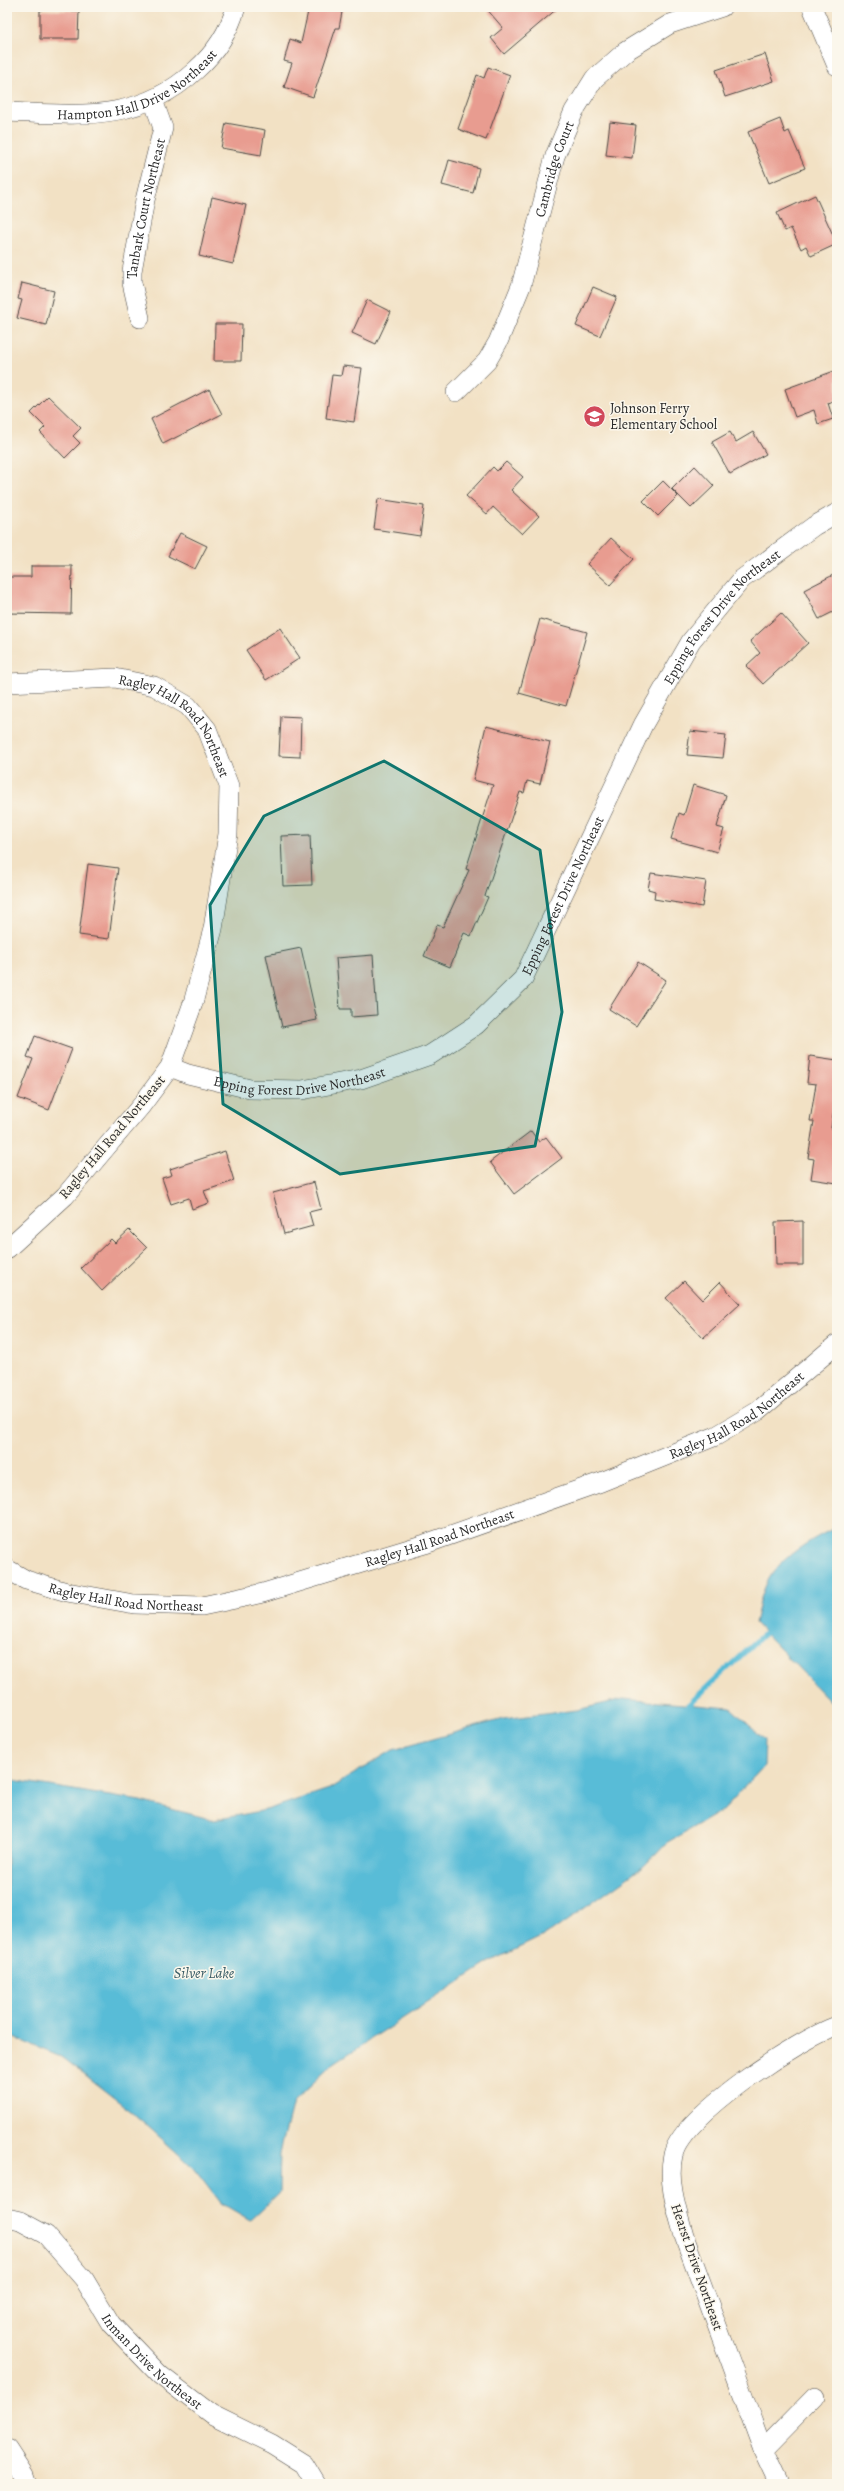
<svg xmlns="http://www.w3.org/2000/svg" width="844" height="2491" viewBox="0 0 844 2491" font-family="Alegreya,serif">
	<rect width="100%" height="100%" fill="#fbf7ec"/>
	<filter id="ink" filterUnits="userSpaceOnUse"><feTurbulence type="fractalNoise" baseFrequency=".025" numOctaves="2"/><feDisplacementMap in="SourceGraphic" scale="8" xChannelSelector="R" yChannelSelector="G"/><feConvolveMatrix kernelMatrix="1 2 1 2 8 2 1 2 1" color-interpolation-filters="sRGB"/></filter>
	<filter id="wash" filterUnits="userSpaceOnUse"><feTurbulence type="fractalNoise" baseFrequency=".012" numOctaves="4" result="noise"/><feDisplacementMap in="SourceGraphic" scale="16" xChannelSelector="R" yChannelSelector="G"/><feGaussianBlur stdDeviation="0.9" result="paint"/><feColorMatrix in="noise" values="0 0 0 0 0 0 0 0 0 0 0 0 0 0 0 0 0 1.4 0 .05"/><feComposite in="paint" operator="in"/></filter>
	<g filter="url(#wash)">
		<rect width="100%" height="100%" fill="#f2e1c4"/>
		<path fill="#59bcd7" stroke="#427481" d="M 837,1527 L 837,1708 L 755,1623 C 758,1612 760,1598 765,1587 C 776,1559 811,1539 837,1527 Z
			M 623,1699 L 731,1708 L 765,1740 L 764,1766 L 723,1810 L 666,1843 L 644,1866 L 551,1932 L 488,1963 L 334,2063 L 293,2102 L 280,2153 L 279,2193 L 250,2220 L 221,2203 L 194,2168 L 132,2112 L 61,2057 L 7,2035 L 7,1779 L 140,1801 L 214,1820 L 266,1810 L 329,1789 L 393,1750 L 503,1719 L 577,1710 Z"/>
		<g fill="none" stroke-linecap="round" stroke-linejoin="round">
			<path stroke="#59bcd7" stroke-width="5.5" d="M 685,1708 L 765,1633"/>
		</g>
		<g id="blocks">
			<path fill="#e89c90" d="M 309,7 L 343,7 L 339,28 L 336,28 L 313,97 L 284,87 L 292,63 L 284,61 L 290,39 L 301,43 Z
				M 485,7 L 559,7 L 504,54 L 491,38 L 503,28 Z
				M 40,10 L 79,11 L 78,39 L 40,39 Z
				M 765,54 L 774,81 L 725,97 L 716,70 Z
				M 488,67 L 510,75 L 486,140 L 458,129 L 477,75 L 484,78 Z
				M 780,119 L 785,133 L 789,131 L 805,168 L 769,183 L 748,132 Z
				M 610,122 L 636,125 L 632,158 L 606,155 Z
				M 226,123 L 265,130 L 261,155 L 221,148 Z
				M 449,160 L 479,168 L 473,193 L 442,185 Z
				M 815,195 L 837,244 L 811,256 L 806,246 L 801,249 L 791,228 L 785,231 L 777,213 Z
				M 212,197 L 246,205 L 233,264 L 199,256 Z
				M 22,283 L 54,291 L 46,325 L 17,318 L 22,300 L 18,299 Z
				M 593,287 L 617,297 L 600,336 L 576,326 Z
				M 367,300 L 391,312 L 376,344 L 352,333 Z
				M 215,324 L 242,324 L 241,361 L 214,361 Z
				M 343,366 L 362,368 L 354,422 L 326,418 L 332,375 L 341,376 Z
				M 837,370 L 837,400 L 828,403 L 833,419 L 818,424 L 814,410 L 795,417 L 785,389 Z
				M 209,389 L 222,414 L 163,444 L 151,419 Z
				M 48,396 L 81,428 L 73,436 L 80,443 L 65,458 L 40,432 L 45,427 L 31,413 Z
				M 730,432 L 736,442 L 753,432 L 766,454 L 730,474 L 712,442 Z
				M 506,462 L 523,477 L 511,490 L 539,516 L 522,534 L 493,507 L 487,514 L 466,496 L 493,467 L 497,471 Z
				M 695,466 L 714,486 L 691,508 L 672,489 Z
				M 663,481 L 678,496 L 658,516 L 643,501 Z
				M 378,499 L 424,506 L 420,536 L 374,529 Z
				M 180,533 L 207,546 L 195,569 L 168,556 Z
				M 611,538 L 634,559 L 610,585 L 587,564 Z
				M 31,566 L 72,566 L 71,614 L 7,613 L 7,577 L 31,577 Z
				M 837,573 L 837,610 L 819,619 L 804,590 Z
				M 781,613 L 808,643 L 763,684 L 746,666 L 760,653 L 750,641 Z
				M 540,619 L 587,632 L 566,706 L 519,693 Z
				M 280,628 L 300,658 L 266,680 L 246,650 Z
				M 281,716 L 301,717 L 300,757 L 279,756 Z
				M 486,726 L 550,742 L 540,784 L 527,781 L 524,793 L 520,792 L 485,896 L 488,897 L 471,936 L 464,933 L 450,967 L 424,956 L 437,925 L 443,927 L 469,870 L 466,869 L 493,785 L 473,780 Z
				M 690,731 L 726,735 L 723,758 L 687,755 Z
				M 693,785 L 726,795 L 717,827 L 724,829 L 717,852 L 671,839 L 679,813 L 684,815 Z
				M 310,835 L 312,885 L 283,886 L 281,836 Z
				M 88,864 L 118,868 L 109,939 L 79,935 Z
				M 651,873 L 706,881 L 702,907 L 654,899 L 655,891 L 648,889 Z
				M 301,948 L 317,1020 L 282,1027 L 266,955 Z
				M 373,955 L 377,1015 L 351,1017 L 351,1009 L 340,1009 L 336,958 Z
				M 638,962 L 666,980 L 636,1026 L 609,1009 Z
				M 35,1036 L 72,1049 L 49,1110 L 18,1098 L 33,1059 L 27,1057 Z
				M 810,1056 L 837,1060 L 837,1089 L 831,1128 L 837,1129 L 837,1183 L 811,1179 L 814,1159 L 808,1158 L 814,1121 L 810,1121 L 816,1084 L 807,1083 Z
				M 531,1131 L 539,1142 L 546,1137 L 562,1158 L 514,1194 L 490,1162 Z
				M 225,1151 L 234,1181 L 204,1191 L 209,1203 L 192,1209 L 189,1198 L 171,1204 L 162,1178 L 172,1175 L 170,1169 Z
				M 314,1182 L 321,1209 L 309,1212 L 313,1226 L 284,1234 L 273,1193 Z
				M 803,1221 L 803,1265 L 776,1265 L 775,1222 Z
				M 129,1230 L 147,1248 L 102,1291 L 81,1268 L 111,1239 L 115,1243 Z
				M 684,1281 L 702,1300 L 720,1282 L 740,1304 L 703,1338 L 666,1298 Z"/>
		</g>
	</g>
	<g filter="url(#ink)">
		<use href="#blocks" fill-opacity="0" stroke="#494642" stroke-width="1"/>
		<g fill="none" stroke-linecap="round" stroke-linejoin="round">
			<defs>
				<g id="minor">
					<path d="M 812,7 L 837,66"/>
					<path id="s1" d="M 7,112 C 79,115 139,123 196,70 C 215,53 229,32 236,7"/>
					<path id="s2" d="M 140,318 L 132,283 L 132,271 L 145,200 L 163,128 L 153,100"/>
					<path id="s3" d="M 456,392 L 487,361 L 498,342 L 521,286 L 555,156 L 574,111 L 594,79 L 626,51 L 670,24 L 722,7"/>
					<path id="s4" d="M 7,683 L 115,678 L 154,686 L 188,706 L 207,729 L 229,786 L 228,834 L 213,929 L 193,1003 L 170,1067 L 141,1106 L 65,1196 L 7,1249"/>
					<path id="s5" d="M 170,1067 L 188,1074 L 250,1089 L 302,1090 L 361,1079 L 430,1055 L 476,1025 L 523,979 L 643,725 L 691,641 L 742,579 L 814,526 L 837,513"/>
					<path id="s6" d="M 7,1569 L 26,1580 L 67,1592 L 134,1604 L 202,1606 L 263,1593 L 425,1544 L 601,1482 L 716,1436 L 758,1411 L 837,1344"/>
					<path id="s7" d="M 7,2218 L 20,2221 L 46,2235 L 84,2279 L 111,2324 L 160,2375 L 211,2414 L 272,2444 L 304,2464 L 316,2484"/>
					<path d="M 7,2449 L 24,2475 L 27,2484"/>
					<path d="M 763,2450 L 815,2397"/>
					<path d="M 779,2484 L 763,2450 L 684,2236 C 677,2211 667,2182 673,2155 C 681,2116 799,2039 837,2026"/>
				</g>
			</defs>
			<use href="#minor" stroke="#494642" stroke-width="20"/>
			<use href="#minor" stroke="#fff" stroke-width="19"/>
		</g>
	</g>
	<path fill="#0f766e" fill-opacity="0.2" stroke="#0f766e" stroke-width="3" stroke-linejoin="round" d="M 384,761 L 540,850 L 562,1012 L 535,1146 L 340,1174 L 223,1104 L 210,905 L 264,816 Z"/>
	<defs>
		<symbol id="school-disc" viewBox="-11 -11 22 22"><circle r="9.5" fill="#d1495b" stroke="#fbf7ec"/><path d="M0-5L7-2L0 1L-7-2ZM-4 1L0 2.5L4 1V4Q0 6-4 4Z" fill="#fff"/></symbol>
	</defs>
	<g fill-rule="evenodd">
		<use href="#school-disc" x="582" y="404" width="25" height="25"/>
	</g>
	<g text-anchor="middle" dominant-baseline="central" stroke-width="3" stroke-linejoin="round" paint-order="stroke">
		<g font-size="14" fill="#2b2b2b" stroke="#fbf7ec">
			<text stroke="none"><textPath href="#s1" startOffset="138">Hampton Hall Drive Northeast</textPath></text>
			<text stroke="none"><textPath href="#s3" startOffset="248">Cambridge Court</textPath></text>
			<text stroke="none"><textPath href="#s2" startOffset="112">Tanbark Court Northeast</textPath></text>
			<text stroke="none"><textPath href="#s5" startOffset="805">Epping Forest Drive Northeast</textPath></text>
			<text stroke="none"><textPath href="#s4" startOffset="190">Ragley Hall Road Northeast</textPath></text>
			<text stroke="none"><textPath href="#s5" startOffset="481">Epping Forest Drive Northeast</textPath></text>
			<text stroke="none"><textPath href="#s5" startOffset="133">Epping Forest Drive Northeast</textPath></text>
			<text transform="translate(112 1137) rotate(-50)">Ragley Hall Road Northeast</text>
			<text stroke="none"><textPath href="#s6" startOffset="771">Ragley Hall Road Northeast</textPath></text>
			<text stroke="none"><textPath href="#s6" startOffset="448">Ragley Hall Road Northeast</textPath></text>
			<text stroke="none"><textPath href="#s6" startOffset="124">Ragley Hall Road Northeast</textPath></text>
			<text transform="translate(697 2267) rotate(71)">Hearst Drive Northeast</text>
			<text stroke="none"><textPath href="#s7" startOffset="209">Inman Drive Northeast</textPath></text>
		</g>
		<g font-size="14" fill="#2b2b2b" stroke="#fbf7ec" text-anchor="start">
			<text x="610" y="408">Johnson Ferry<tspan x="610" dy="16">Elementary School</tspan></text>
		</g>
		<g font-size="15" font-style="italic" fill="#3b5e67" stroke="#fbf7ec">
			<text x="204" y="1973">Silver Lake</text>
		</g>
	</g>
	<rect width="844" height="2491" fill="none" stroke="#fbf7ec" stroke-width="24"/>
</svg>
